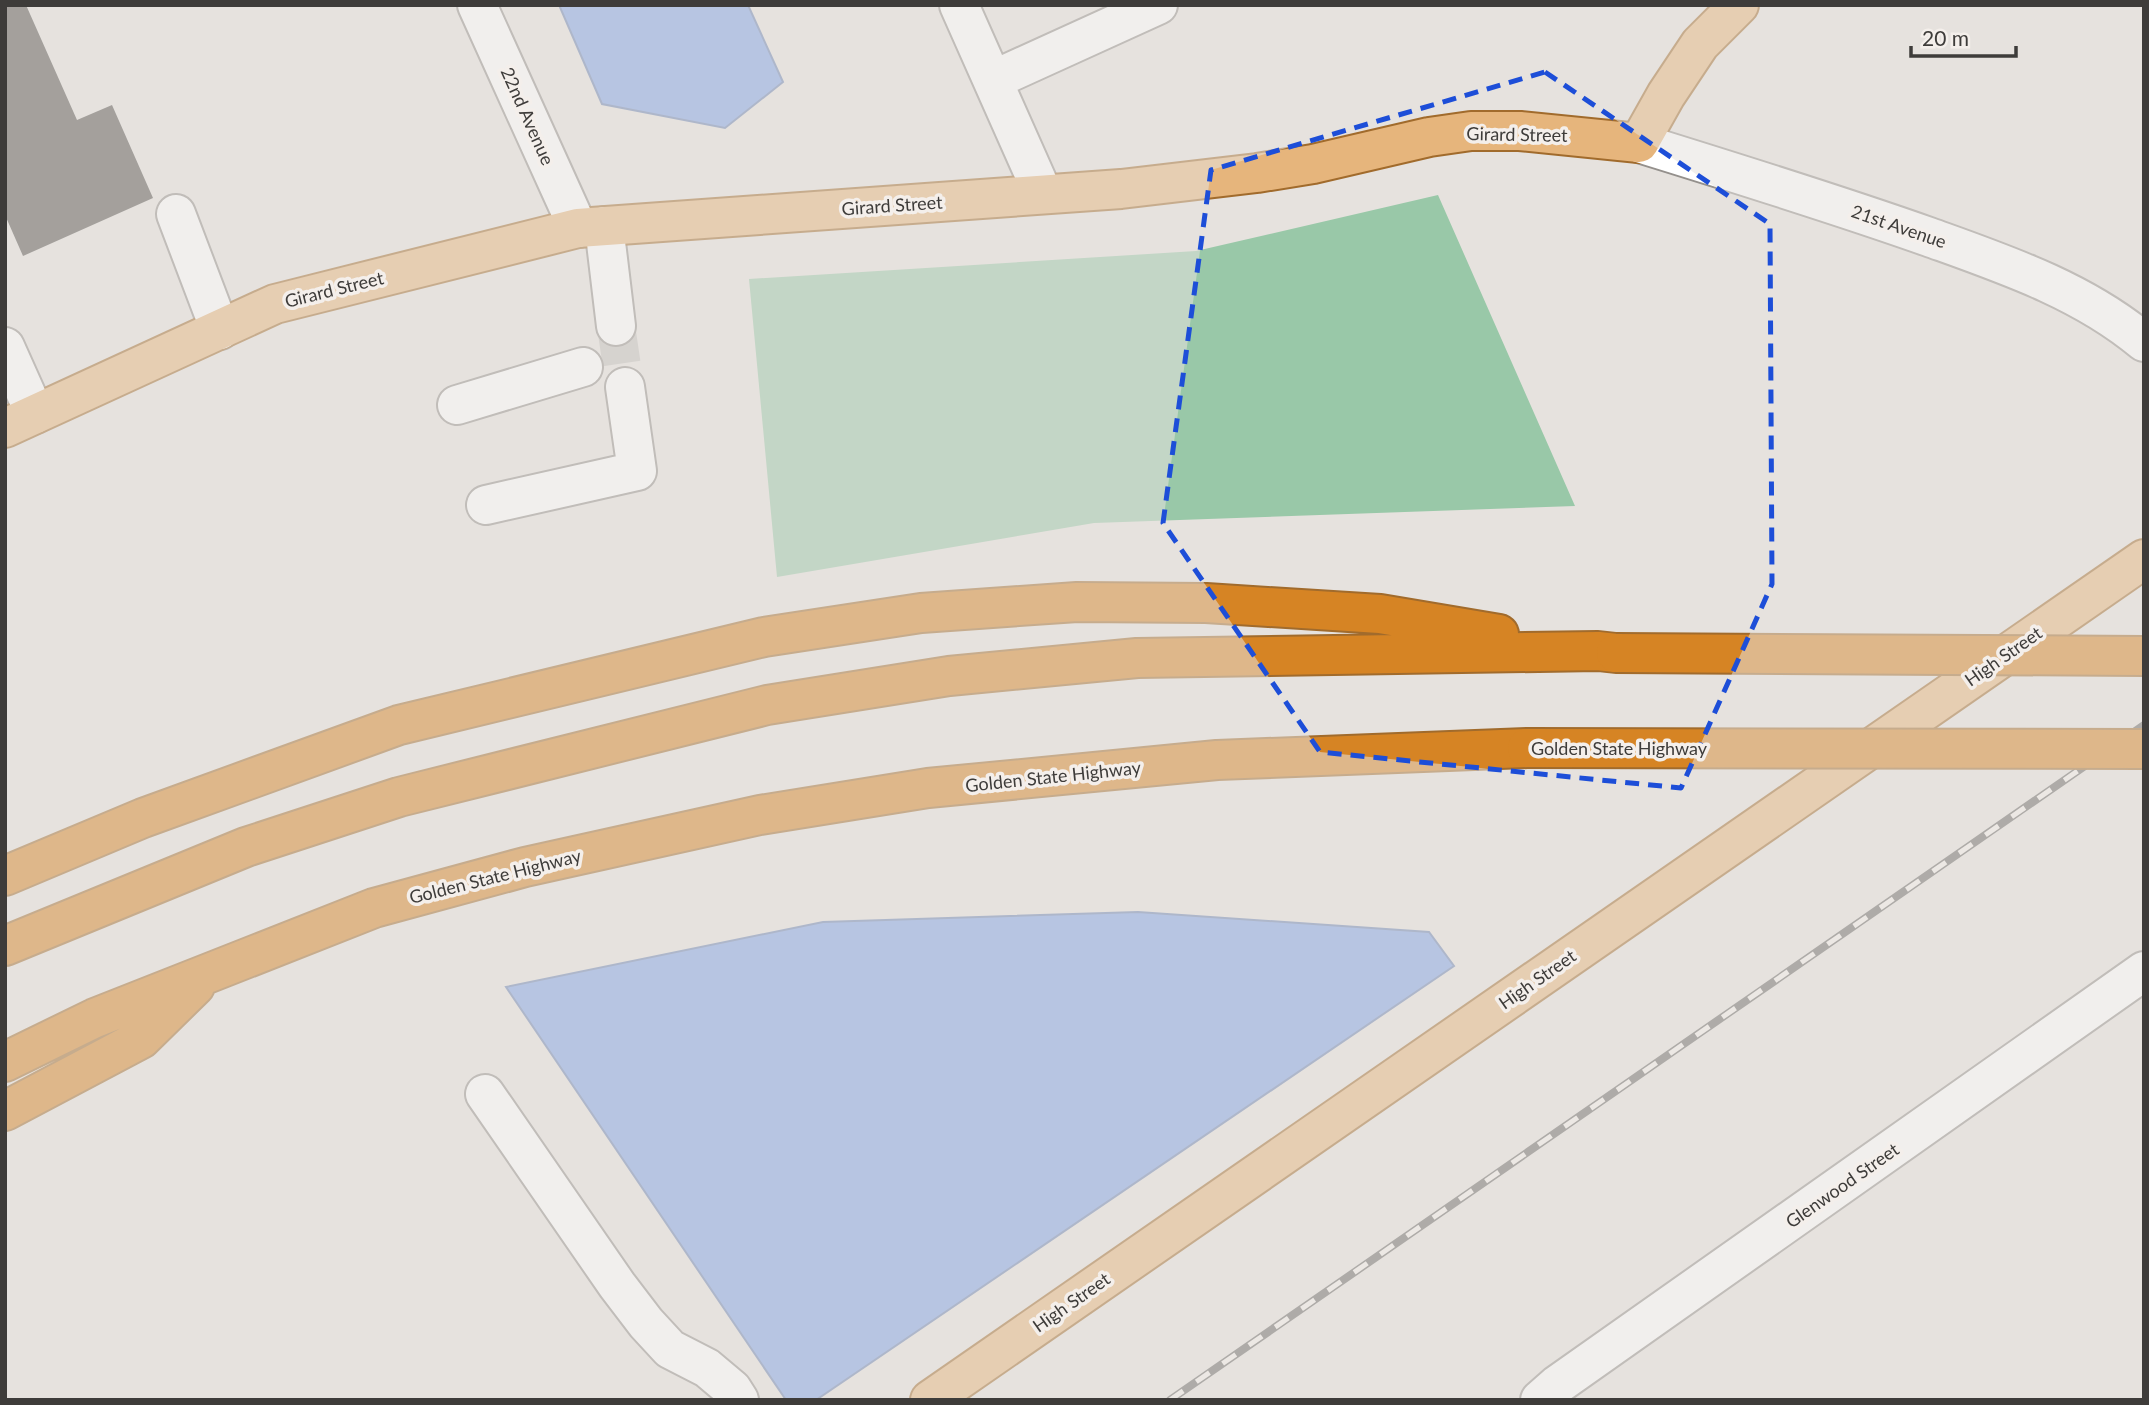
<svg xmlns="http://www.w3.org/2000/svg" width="2149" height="1405" viewBox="0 0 2149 1405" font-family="Lato,sans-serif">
	<rect width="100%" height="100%" fill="#e6e2de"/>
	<path fill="#99c8a8" d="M 1438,195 L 1575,506 L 1094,523 L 777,577 L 749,279 L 1196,251 Z"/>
	<path fill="#7fa2e6" stroke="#6c83b2" stroke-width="2" d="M 559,5 L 748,5 L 783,82 L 725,128 L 602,104 Z
		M 1138,912 L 1429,932 L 1454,966 L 816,1400 L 786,1400 L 506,987 L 823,922 Z"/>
	<path fill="#54514d" d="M 5,5 L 26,5 L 77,120 L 112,105 L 153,198 L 23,256 L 5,215 Z"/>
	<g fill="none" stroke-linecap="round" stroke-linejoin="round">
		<path stroke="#c4c1bd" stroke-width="38" stroke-dasharray="38 19" stroke-linecap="butt" d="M 616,326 L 625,387"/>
		<defs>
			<path id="minor" d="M 477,5 L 578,228
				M 959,5 L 1043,194
				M 993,80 L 1158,5
				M 1639,143 C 1736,173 1833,203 1929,237 C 2004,264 2082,290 2144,342
				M 176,214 L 220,330
				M 604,226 L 616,326
				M 5,347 L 35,414
				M 457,405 L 583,367
				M 486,505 L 637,471 L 625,387
				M 485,1094 L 617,1285 L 646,1323 L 670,1349 L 707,1368 L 732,1389 L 739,1400
				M 1540,1400 L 1557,1385 L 2144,971"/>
			<path id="major" d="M 5,428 L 275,304 L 578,228 L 1121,189 L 1257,173 L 1313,164 L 1429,137 L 1471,131 L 1520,131 L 1639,143 L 1666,95 L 1700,44 L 1739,5
				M 930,1400 L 2144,559"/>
			<path id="highway" d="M 5,876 L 143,818 L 399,725 L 764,637 L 921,613 L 1077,602 L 1206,603 L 1380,614 L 1499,634
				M 5,946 L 246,847 L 399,797 L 767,705 L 949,676 L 1137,658 L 1598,651 L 1616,653
				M 5,1062 L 95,1018 L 374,908 L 525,867 L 760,815 L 928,788 L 1217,760 L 1527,748
				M 5,1111 L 141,1039 L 195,986"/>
		</defs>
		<use href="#minor" stroke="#94908c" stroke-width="42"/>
		<use href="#major" stroke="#a16b2c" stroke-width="42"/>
		<use href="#highway" stroke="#a16b2c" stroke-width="42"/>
		<use href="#minor" stroke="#fff" stroke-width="38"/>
		<use href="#major" stroke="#e6b57c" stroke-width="38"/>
		<use href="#highway" stroke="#d68424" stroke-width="38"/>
		<defs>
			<path id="rail" d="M 1170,1400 L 2144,725"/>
		</defs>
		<use href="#rail" stroke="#6b6966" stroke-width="8"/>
		<use href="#rail" stroke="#f4efeb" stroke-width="5" stroke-dasharray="16" stroke-linecap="butt"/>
		<defs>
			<path id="highway-bridge" d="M 1616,653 L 2144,656
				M 1527,748 L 2144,749"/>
		</defs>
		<use href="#highway-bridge" stroke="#a16b2c" stroke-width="42" stroke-linecap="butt"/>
		<use href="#highway-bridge" stroke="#d68424" stroke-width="38"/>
	</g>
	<path d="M0 0H2149V1405H0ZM 1545,72 L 1770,224 L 1772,584 L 1681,788 L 1320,752 L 1163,523 L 1211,170 Z" fill="#e6e2de" fill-opacity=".55" fill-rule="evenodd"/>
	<path fill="none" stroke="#1d4ed8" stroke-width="5" stroke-dasharray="14 9" stroke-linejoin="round" d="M 1545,72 L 1770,224 L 1772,584 L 1681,788 L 1320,752 L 1163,523 L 1211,170 Z"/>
	<g text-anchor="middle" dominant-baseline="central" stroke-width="7" stroke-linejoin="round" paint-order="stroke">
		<g font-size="18" fill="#3e3c3a" stroke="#f4efeb">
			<text transform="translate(528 116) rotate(66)">22nd Avenue</text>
			<text transform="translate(1517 134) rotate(1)">Girard Street</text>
			<text transform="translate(892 205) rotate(-4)">Girard Street</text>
			<text transform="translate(1899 226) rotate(19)">21st Avenue</text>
			<text transform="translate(334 289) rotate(-14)">Girard Street</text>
			<text transform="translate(2003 656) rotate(-35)">High Street</text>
			<text x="1619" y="748">Golden State Highway</text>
			<text transform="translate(1053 776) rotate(-6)">Golden State Highway</text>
			<text transform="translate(495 876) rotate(-14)">Golden State Highway</text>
			<text transform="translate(1537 979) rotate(-35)">High Street</text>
			<text transform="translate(1842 1185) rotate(-35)">Glenwood Street</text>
			<text transform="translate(1071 1302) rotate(-35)">High Street</text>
		</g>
	</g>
	<rect width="2149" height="1405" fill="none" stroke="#3e3c3a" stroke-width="14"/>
	<path d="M1911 46v10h105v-10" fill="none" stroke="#3e3c3a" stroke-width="3.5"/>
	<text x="1922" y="46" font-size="21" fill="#3e3c3a" stroke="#f4efeb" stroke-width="5" paint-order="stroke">20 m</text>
</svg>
